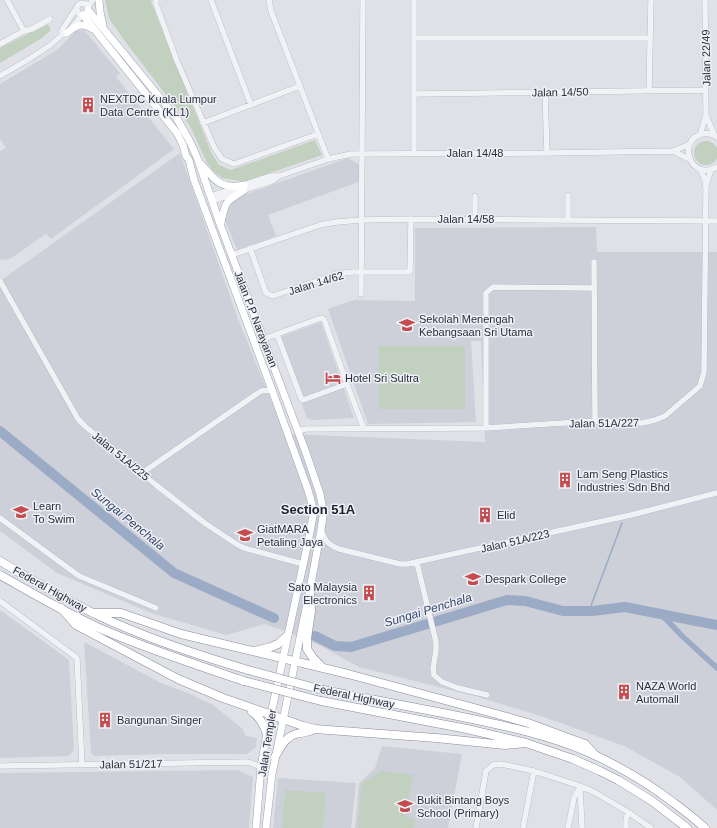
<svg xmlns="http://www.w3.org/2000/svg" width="717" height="828" viewBox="0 0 717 828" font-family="Helvetica,sans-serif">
	<rect width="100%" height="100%" fill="#dfe1e7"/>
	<path fill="#cdd0d9" d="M 84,30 L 120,73 L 116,77 L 174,149 L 51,239 L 46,234 L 10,259 L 2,260 L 0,259 L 0,151 L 6,148 L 0,139 L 0,84 L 57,50 L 76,31 Z
		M 180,153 L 238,319 L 285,434 L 485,442 L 481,341 L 471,341 L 476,422 L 368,424 L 328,309 L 354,300 L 415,301 L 415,228 L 596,227 L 597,252 L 717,252 L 717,810 L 680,777 L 624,746 L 544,717 L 478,697 L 359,667 L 319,645 L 282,630 L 264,624 L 230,634 L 226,635 L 151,613 L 57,573 L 0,531 L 0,281 Z
		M 348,158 L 360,165 L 361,181 L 268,215 L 276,236 L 237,250 L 225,220 L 232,199 Z
		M 321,322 L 354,418 L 313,420 L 307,418 L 277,338 Z
		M 0,610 L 69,660 L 74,750 L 69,756 L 0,758 Z
		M 84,642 L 163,684 L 188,693 L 213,705 L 243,729 L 244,733 L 246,736 L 257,738 L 256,747 L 247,754 L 167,754 L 94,756 L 91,753 Z
		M 382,746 L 462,754 L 448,828 L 355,828 L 359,783 L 375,768 Z
		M 238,770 L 253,777 L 249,828 L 0,828 L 0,773 Z
		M 278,778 L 356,783 L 351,828 L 273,828 Z"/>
	<path fill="#c2d0c0" d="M 105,0 L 151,0 L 152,4 L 211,152 L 219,165 L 231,170 L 315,140 L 322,155 L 245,182 L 222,178 L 213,171 L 206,161 L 190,126 L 127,44 L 110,20 L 107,9 Z
		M 48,24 L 51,30 L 42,38 L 0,63 L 0,48 Z
		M694 153a12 12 0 1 1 24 0a12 12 0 1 1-24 0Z
		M 379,346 L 465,346 L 465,409 L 379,409 Z
		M 381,771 L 413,775 L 406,816 L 415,820 L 414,828 L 358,828 L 361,784 Z
		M 285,790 L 326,793 L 323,828 L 282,828 Z"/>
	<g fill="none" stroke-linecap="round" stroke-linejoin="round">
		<path stroke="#9cabc5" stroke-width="1.5" d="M 589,611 L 622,523"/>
		<path stroke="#9cabc5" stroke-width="5.5" d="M 661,614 L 682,636 L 717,668"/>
		<path stroke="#9cabc5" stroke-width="10" d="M 0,431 L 174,573 L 274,618
			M 315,636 L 335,646 L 351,647 L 507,600 L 525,601 L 563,611 L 592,611 L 625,607 L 717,625"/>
		<defs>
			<path id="minor" d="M 7,0 L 24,31
				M 156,0 L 156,4 L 177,61 L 214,147 L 222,159 L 234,164 L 318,134
				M 211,0 L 251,105
				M 269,0 L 271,11 L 328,159
				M 414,0 L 414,153
				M 88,7 L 93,0
				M 62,35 L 62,30 L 79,4 L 82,3 L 86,4 L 88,9 L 87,12 L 83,15 L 78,13 L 77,9
				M 414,38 L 650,38
				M 0,44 L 24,31 L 32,29 L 50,19
				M 0,76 L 29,59 L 49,46 L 62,35 L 67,33 L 82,15
				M 649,91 L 651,0
				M 545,92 L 547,153
				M 414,94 L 706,90
				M 706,116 L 715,136
				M 203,123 L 300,86
				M 700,135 L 706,115 L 705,0
				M 717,137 C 713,134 707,133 702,134 C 676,141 691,182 717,167
				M 673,151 L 690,144
				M 706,186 L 711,170
				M 211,196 L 270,176 L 277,176
				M 213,201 L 259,185 L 272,181 L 279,176 L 328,159 L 351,154 L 547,153 L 673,151 L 689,159
				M 475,219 L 475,196
				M 568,220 L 568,195
				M 250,248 L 266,293 L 273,296 L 337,274 L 353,272 L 410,272 L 411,219
				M 232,255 L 320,225 L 337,222 L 361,220 L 411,219 L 717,221
				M 594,262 L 595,421
				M 0,281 L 78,419 L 86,427 L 156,485 L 206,524 L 238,545 L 244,548 L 303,564
				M 361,294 L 363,0
				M 321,318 L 324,319 L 347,384 L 303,400 L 301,398 L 277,334 Z
				M 264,339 L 277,334
				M 347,384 L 364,429
				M 486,428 L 486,293 L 493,287 L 594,288
				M 298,431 L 306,429 L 486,428 L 595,421 L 642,423 L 655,420 L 665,416 L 700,386 L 704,372 L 706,188 L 705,180 L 700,169
				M 142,473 L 261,391 L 272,390
				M 0,518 L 79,576 L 156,608
				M 321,530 C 326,542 327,544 339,549 L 400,564 L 407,564 L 631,515 L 717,493
				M 417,563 L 436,642 L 436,650 L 433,669 L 434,675 L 442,682 L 458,688 L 487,695
				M 0,601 L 77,658 L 82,765
				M 0,766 L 246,762 L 251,763 L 261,767
				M 580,786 L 582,828
				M 476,828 L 486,771 L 493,765 L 501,764 L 534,771 L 580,786 L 594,792 L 628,812 L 651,828
				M 523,828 L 534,771
				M 568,828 L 574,798 L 580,786
				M 626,828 L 626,819 L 628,812"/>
			<path id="major" d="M 99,0 L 100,12 L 103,25
				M 88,10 L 175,116 C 184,130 192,144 198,160 L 220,224 L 305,450 L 320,494 L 322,505 L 323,516 L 321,530 L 310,589 L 272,774 L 266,828
				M 83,15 L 177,133 L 183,145 L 186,156 L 189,160 L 194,180 L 272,390 L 308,490 L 312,504 L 313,516 L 308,542 L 267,733 L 261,767 L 256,828
				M 67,33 C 77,25 81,22 93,29
				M 202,165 C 210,174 217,185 230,186 C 235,187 239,186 244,185
				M 221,223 C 225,202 225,202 243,191"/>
			<path id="highway" d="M 0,561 C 30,579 61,597 93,613 C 143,637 195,654 248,670
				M 0,575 C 34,594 69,615 106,631 C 151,650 197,665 244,681
				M 310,589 L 311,611 L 307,639 L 307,649 L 313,658 L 323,668
				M 61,608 L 76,625 L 178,679 L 223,698 L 303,726 L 315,729 L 436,738 L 505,745 L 526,743
				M 93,613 L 121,613 L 181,634 L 348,674 L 489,712 L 528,723 L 571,739 L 585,744 L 595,755
				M 255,651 L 271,647 L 278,644 L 287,636
				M 323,690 C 365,698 407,706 448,714 C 496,724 544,733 588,752 C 619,766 648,783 674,803 C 685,811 695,819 705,828
				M 321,701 L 467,729 L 526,743 L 573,759 L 600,771 L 618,780 L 652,801 L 687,828
				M 252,712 C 260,716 263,725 267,733
				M 275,757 C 280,748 285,737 296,734 C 304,732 307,733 315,729"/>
		</defs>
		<use href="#minor" stroke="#a5a8b1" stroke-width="6"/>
		<use href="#major" stroke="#9fa4b2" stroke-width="8"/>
		<use href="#highway" stroke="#878d9d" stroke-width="9"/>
		<use href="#minor" stroke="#f1f2f6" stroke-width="5.5"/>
		<use href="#major" stroke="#fff" stroke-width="7"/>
		<use href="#highway" stroke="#fff" stroke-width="8"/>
		<defs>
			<path id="highway-bridge" d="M 248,670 L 323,690
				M 244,681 L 321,701"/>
		</defs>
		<use href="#highway-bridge" stroke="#878d9d" stroke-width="9" stroke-linecap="butt"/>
		<use href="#highway-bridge" stroke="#fff" stroke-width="8"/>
	</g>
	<defs>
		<symbol id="building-bare" viewBox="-9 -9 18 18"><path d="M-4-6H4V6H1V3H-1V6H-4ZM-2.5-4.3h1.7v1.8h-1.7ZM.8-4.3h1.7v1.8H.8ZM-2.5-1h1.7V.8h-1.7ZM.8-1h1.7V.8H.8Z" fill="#c54b4e" stroke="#eef0f5" stroke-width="2.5" paint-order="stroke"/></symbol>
		<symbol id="school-bare" viewBox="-9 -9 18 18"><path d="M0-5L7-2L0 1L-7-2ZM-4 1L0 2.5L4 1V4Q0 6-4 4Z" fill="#c54b4e" stroke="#eef0f5" stroke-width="2.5" paint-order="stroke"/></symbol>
		<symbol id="hotel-bare" viewBox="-9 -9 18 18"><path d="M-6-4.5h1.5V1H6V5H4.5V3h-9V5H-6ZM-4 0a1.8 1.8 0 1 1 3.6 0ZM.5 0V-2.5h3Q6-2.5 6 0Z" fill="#c54b4e" stroke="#eef0f5" stroke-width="2.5" paint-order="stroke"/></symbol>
		<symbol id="university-bare" viewBox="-9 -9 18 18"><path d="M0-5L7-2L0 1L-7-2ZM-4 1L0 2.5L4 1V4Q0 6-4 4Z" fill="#c54b4e" stroke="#eef0f5" stroke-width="2.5" paint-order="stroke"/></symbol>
	</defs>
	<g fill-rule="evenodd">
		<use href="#building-bare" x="77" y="94" width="22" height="22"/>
		<use href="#school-bare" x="396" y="314" width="22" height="22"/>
		<use href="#hotel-bare" x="322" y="367" width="22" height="22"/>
		<use href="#building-bare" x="554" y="469" width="22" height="22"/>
		<use href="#school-bare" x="10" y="501" width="22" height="22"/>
		<use href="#building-bare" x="474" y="504" width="22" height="22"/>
		<use href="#university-bare" x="234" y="524" width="22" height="22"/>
		<use href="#university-bare" x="462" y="568" width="22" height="22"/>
		<use href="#building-bare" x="358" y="582" width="22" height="22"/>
		<use href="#building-bare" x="613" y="681" width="22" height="22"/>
		<use href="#building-bare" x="94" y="709" width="22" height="22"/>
		<use href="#school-bare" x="394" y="795" width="22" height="22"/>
	</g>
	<g text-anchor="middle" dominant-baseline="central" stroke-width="3" stroke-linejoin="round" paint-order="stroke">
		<g font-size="11" fill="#292e3d" stroke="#eef0f5">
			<text transform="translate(706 58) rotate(-91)">Jalan 22/49</text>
			<text transform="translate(560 92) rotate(-1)">Jalan 14/50</text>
			<text x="475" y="153">Jalan 14/48</text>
			<text x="466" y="219">Jalan 14/58</text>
			<text transform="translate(316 283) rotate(-17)">Jalan 14/62</text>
			<text transform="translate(256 319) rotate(69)">Jalan P.P Narayanan</text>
			<text transform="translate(604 423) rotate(-1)">Jalan 51A/227</text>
			<text transform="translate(121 456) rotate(39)">Jalan 51A/225</text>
			<text transform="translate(515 541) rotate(-13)">Jalan 51A/223</text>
			<text transform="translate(50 589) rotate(29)">Federal Highway</text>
			<text transform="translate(354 696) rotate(12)">Federal Highway</text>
			<text transform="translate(267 743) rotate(-81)">Jalan Templer</text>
			<text transform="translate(131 764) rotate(-1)">Jalan 51/217</text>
		</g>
		<g font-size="11" fill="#292e3d" stroke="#eef0f5" text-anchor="start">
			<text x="100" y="99">NEXTDC Kuala Lumpur<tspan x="100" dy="13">Data Centre (KL1)</tspan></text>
			<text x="419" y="319">Sekolah Menengah<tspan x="419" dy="13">Kebangsaan Sri Utama</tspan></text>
			<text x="345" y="378">Hotel Sri Sultra</text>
			<text x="577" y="474">Lam Seng Plastics<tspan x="577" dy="13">Industries Sdn Bhd</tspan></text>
			<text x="33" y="506">Learn<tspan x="33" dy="13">To Swim</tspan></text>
			<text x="497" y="515">Elid</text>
			<text x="257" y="529">GiatMARA<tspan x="257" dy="13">Petaling Jaya</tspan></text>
			<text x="485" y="579">Despark College</text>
			<text x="357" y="587" text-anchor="end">Sato Malaysia<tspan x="357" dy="13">Electronics</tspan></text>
			<text x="636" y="686">NAZA World<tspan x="636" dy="13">Automall</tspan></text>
			<text x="117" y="720">Bangunan Singer</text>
			<text x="417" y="800">Bukit Bintang Boys<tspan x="417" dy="13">School (Primary)</tspan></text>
		</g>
		<g font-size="12" font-style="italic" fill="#36486e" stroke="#eef0f5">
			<text transform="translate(128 519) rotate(39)">Sungai Penchala</text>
			<text transform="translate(428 610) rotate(-17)">Sungai Penchala</text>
		</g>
		<g font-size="13" font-weight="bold" fill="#1b1f2e" stroke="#eef0f5">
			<text x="318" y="509">Section 51A</text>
		</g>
	</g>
</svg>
